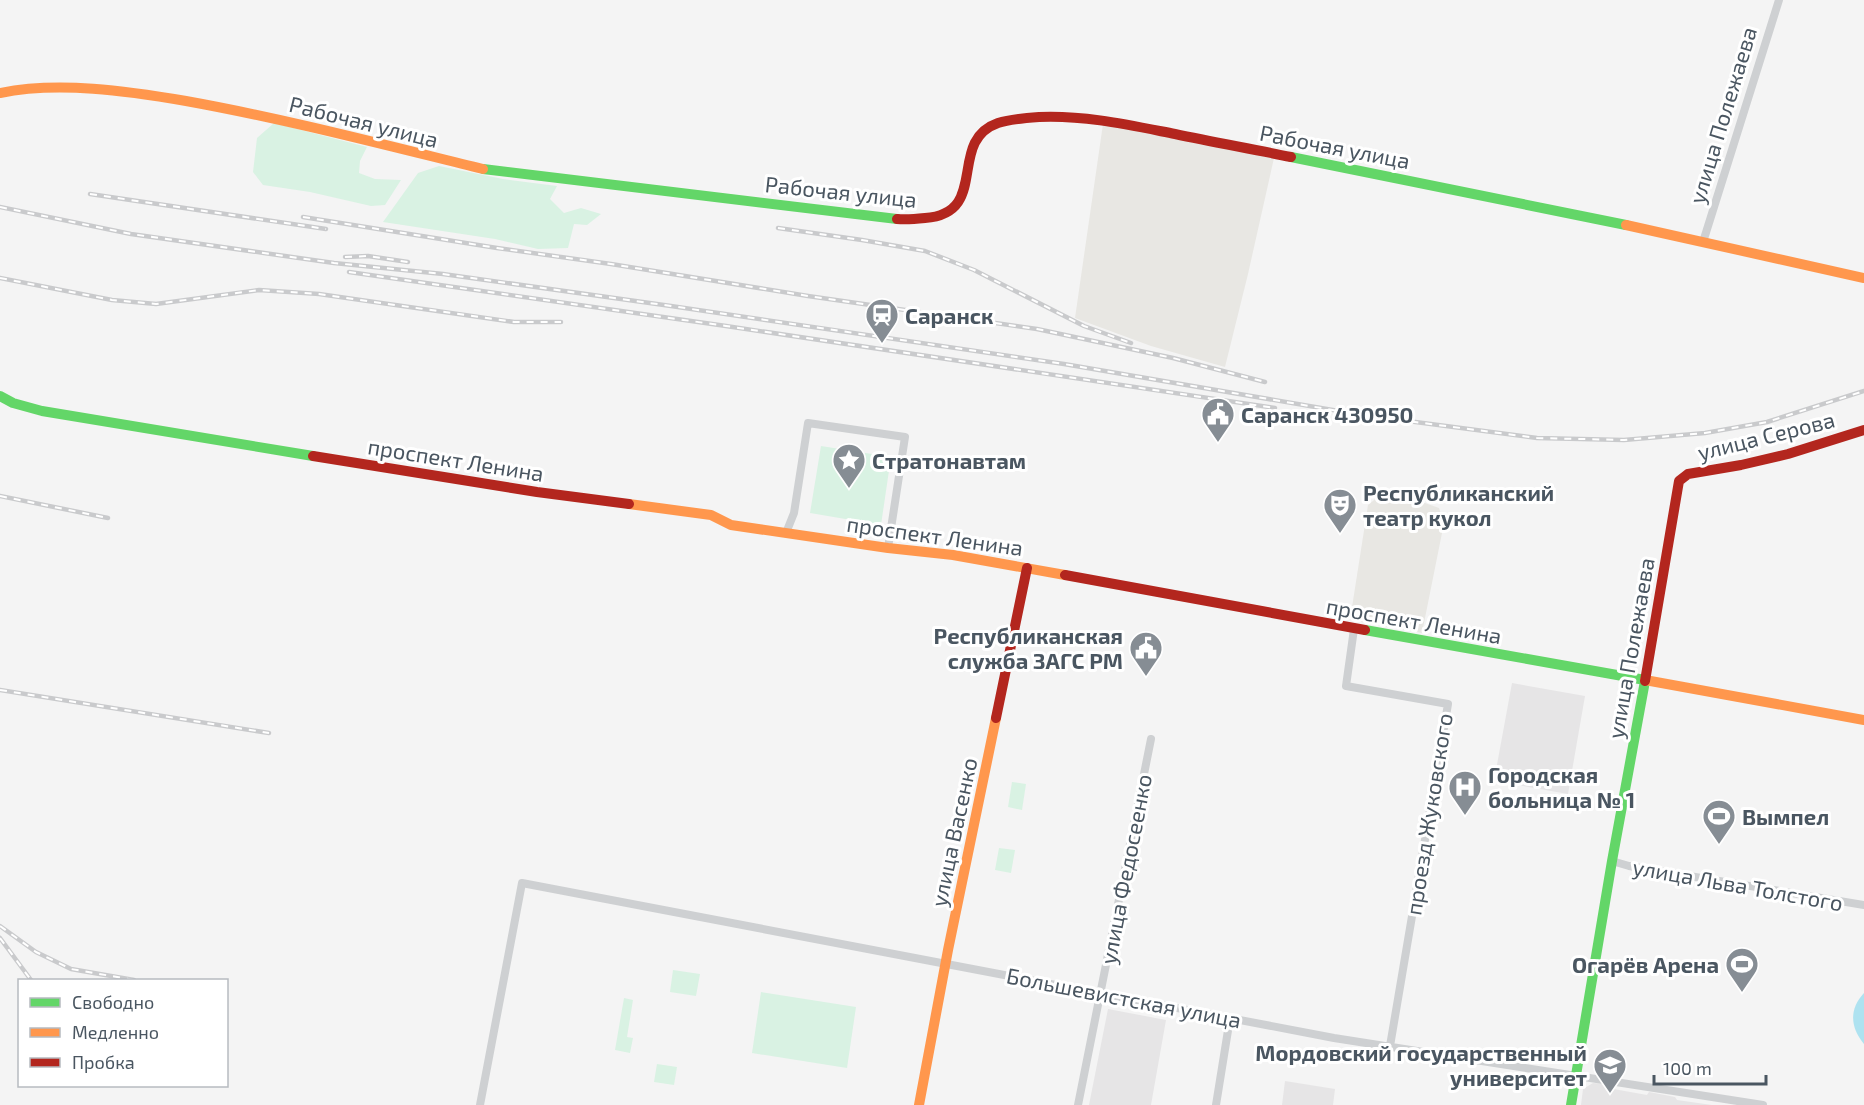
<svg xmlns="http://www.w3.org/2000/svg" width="1864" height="1105" viewBox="0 0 1864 1105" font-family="'Exo 2',sans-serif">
	<rect width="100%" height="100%" fill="#f4f4f4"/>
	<path fill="#e8e7e3" d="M 1103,124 L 1274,158 L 1248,274 L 1225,367 L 1151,346 L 1075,318 Z
		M 1379,496 L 1425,503 L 1439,508 L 1444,523 L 1422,633 L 1350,620 L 1368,505 Z"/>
	<path fill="#e6e5e6" d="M 1512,683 L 1585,696 L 1568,794 L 1494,781 Z
		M 1108,1009 L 1166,1020 L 1151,1105 L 1089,1105 Z
		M 1285,1081 L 1335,1089 L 1333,1105 L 1282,1105 Z
		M 1593,1083 L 1605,1084 L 1608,1088 L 1647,1095 L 1649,1092 L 1675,1097 L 1677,1100 L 1712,1105 L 1581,1105 L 1583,1089 Z"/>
	<path fill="#d9f2e3" d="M 274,123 L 367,147 L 360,161 L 359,173 L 375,179 L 401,180 L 385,205 L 371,206 L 310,192 L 263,185 L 253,172 L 257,138 Z
		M 439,166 L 503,179 L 557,186 L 550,199 L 564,213 L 581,208 L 601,214 L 587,225 L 574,224 L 568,248 L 538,249 L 495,239 L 383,222 L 418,173 Z
		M 821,446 L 891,457 L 881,525 L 810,513 Z
		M 1012,782 L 1026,784 L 1022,810 L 1008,807 Z
		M 999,848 L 1015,850 L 1011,873 L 995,870 Z
		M 673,970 L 700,974 L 696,996 L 670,992 Z
		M 761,992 L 856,1007 L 847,1068 L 752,1053 Z
		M 624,998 L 633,1000 L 627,1037 L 633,1038 L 630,1053 L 615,1050 Z
		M 657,1064 L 677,1067 L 674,1085 L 654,1082 Z"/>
	<path fill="#aee2f0" d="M 1864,993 L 1864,1044 C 1850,1027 1849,1009 1864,993 Z"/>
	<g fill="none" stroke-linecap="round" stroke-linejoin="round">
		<path stroke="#ced0d2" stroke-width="8" d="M 1703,242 L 1779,0
			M 786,533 L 794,513 L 808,423 L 905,437 L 888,548
			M 1354,629 L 1346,686 L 1448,704 L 1390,1046
			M 1612,861 L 1629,866 L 1864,905
			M 480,1105 L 522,883 L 1334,1038 L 1763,1105
			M 1078,1105 L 1151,739
			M 1216,1105 L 1230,1018"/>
		<path stroke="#63d668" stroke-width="10" d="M 1291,157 L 1626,225
			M 483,169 L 897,219
			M 0,396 L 13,403 L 42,411 L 313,456
			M 1365,630 L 1645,680
			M 1571,1105 L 1612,861 L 1645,681"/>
		<path stroke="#ff974d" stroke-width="10" d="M 0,93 C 58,81 128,91 186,101 C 286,119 385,145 483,169
			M 1626,225 L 1864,278
			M 629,504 L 711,515 L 731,525 L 888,548 L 953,555 L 1065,575
			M 1645,680 L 1864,720
			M 919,1105 L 948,950 L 996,718"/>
		<path stroke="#b3261e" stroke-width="10" d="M 897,219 C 907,220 916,219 925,218 C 991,213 946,141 998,123 C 1011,119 1025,118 1039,117 C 1085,115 1129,125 1175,134 C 1213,142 1252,149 1291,157
			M 313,456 L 537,492 L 629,504
			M 1065,575 L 1365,630
			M 1645,681 L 1679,481 L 1688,474 L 1741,465 L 1788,454 L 1864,430
			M 996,718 L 1027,568"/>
		<defs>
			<path id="rail" d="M 90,194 L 326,229
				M 0,207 L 131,234 L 334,263 L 443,274 L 671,306 L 1064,364 L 1362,415 L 1537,438 L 1624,440 L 1705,433 L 1767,422 L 1864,391
				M 303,217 L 497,248 L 611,264 L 808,296 L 1037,329 L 1173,358 L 1265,382
				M 778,228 L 862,240 L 925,251 L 974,270 L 1084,326 L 1131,343
				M 345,257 L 368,256 L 408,262
				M 349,272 L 726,326 L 1275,408
				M 0,278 L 112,300 L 156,304 L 259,290 L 319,294 L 514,322 L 561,322
				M 0,496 L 108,518
				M 0,690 L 269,733
				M 0,926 L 36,952 L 71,969 L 134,980
				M 0,938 L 31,980"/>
		</defs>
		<use href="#rail" stroke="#c9cacc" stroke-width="4.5"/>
		<use href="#rail" stroke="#fff" stroke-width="2" stroke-dasharray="7" stroke-linecap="butt"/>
	</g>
	<defs>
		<symbol id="station-pin" viewBox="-11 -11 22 30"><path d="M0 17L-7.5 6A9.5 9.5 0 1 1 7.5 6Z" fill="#868d94" stroke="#fff"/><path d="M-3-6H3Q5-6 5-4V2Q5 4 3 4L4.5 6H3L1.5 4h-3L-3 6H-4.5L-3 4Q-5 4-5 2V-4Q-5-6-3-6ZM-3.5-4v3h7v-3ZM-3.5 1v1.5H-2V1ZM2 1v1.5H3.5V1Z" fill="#fff"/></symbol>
		<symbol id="civic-pin" viewBox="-11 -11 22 30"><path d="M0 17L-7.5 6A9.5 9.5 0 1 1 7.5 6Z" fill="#868d94" stroke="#fff"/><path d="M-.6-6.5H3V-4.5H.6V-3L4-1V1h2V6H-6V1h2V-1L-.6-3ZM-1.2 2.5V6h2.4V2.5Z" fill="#fff"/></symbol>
		<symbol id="sight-pin" viewBox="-11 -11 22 30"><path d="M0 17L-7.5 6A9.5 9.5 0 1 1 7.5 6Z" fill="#868d94" stroke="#fff"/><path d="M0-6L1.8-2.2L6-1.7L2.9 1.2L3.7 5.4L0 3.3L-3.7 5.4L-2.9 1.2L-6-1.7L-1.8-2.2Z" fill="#fff"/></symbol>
		<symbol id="theatre-pin" viewBox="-11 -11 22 30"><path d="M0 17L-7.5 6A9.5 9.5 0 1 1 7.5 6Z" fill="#868d94" stroke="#fff"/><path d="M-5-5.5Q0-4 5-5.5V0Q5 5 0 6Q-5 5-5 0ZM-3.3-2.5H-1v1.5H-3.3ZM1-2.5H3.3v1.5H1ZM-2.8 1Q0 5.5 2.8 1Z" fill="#fff"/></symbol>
		<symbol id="hospital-pin" viewBox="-11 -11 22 30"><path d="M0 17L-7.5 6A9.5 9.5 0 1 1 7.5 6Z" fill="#868d94" stroke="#fff"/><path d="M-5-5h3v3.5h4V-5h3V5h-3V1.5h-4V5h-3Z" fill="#fff"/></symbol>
		<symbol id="stadium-pin" viewBox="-11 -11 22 30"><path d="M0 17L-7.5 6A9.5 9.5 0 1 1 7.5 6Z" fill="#868d94" stroke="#fff"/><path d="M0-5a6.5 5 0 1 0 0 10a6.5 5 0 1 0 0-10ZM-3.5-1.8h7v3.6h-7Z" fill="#fff"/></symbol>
		<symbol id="university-pin" viewBox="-11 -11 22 30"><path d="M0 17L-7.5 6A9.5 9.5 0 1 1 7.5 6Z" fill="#868d94" stroke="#fff"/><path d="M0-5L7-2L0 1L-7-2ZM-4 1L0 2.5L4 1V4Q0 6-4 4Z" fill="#fff"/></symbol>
	</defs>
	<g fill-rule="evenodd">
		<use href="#station-pin" x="863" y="296" width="38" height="52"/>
		<use href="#civic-pin" x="1199" y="395" width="38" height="52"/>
		<use href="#sight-pin" x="830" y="441" width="38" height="52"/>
		<use href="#theatre-pin" x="1321" y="486" width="38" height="52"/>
		<use href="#civic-pin" x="1127" y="629" width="38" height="52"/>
		<use href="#hospital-pin" x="1446" y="768" width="38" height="52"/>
		<use href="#stadium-pin" x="1700" y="797" width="38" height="52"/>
		<use href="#stadium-pin" x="1723" y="945" width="38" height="52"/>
		<use href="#university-pin" x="1591" y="1046" width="38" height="52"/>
	</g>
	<g text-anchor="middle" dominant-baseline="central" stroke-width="6" stroke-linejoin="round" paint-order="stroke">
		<g font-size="22" fill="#4a5661" stroke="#fff">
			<text transform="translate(1722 115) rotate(-73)">улица Полежаева</text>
			<text transform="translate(364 121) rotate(14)">Рабочая улица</text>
			<text transform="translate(1335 146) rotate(11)">Рабочая улица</text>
			<text transform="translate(841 191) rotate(6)">Рабочая улица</text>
			<text transform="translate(1766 435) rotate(-14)">улица Серова</text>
			<text transform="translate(456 459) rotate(9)">проспект Ленина</text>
			<text transform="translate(935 535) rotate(8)">проспект Ленина</text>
			<text transform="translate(1414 620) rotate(10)">проспект Ленина</text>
			<text transform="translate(1630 648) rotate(-80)">улица Полежаева</text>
			<text transform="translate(1428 814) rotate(-81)">проезд Жуковского</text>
			<text transform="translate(953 832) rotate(-78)">улица Васенко</text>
			<text transform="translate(1125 869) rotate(-79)">улица Федосеенко</text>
			<text transform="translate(1738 884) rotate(10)">улица Льва Толстого</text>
			<text transform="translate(1124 997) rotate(11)">Большевистская улица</text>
		</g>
		<g font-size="22" font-weight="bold" fill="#4a5661" stroke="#fff" text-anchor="start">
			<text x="905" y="315">Саранск</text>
			<text x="1241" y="414">Саранск 430950</text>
			<text x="872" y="460">Стратонавтам</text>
			<text x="1363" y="492">Республиканский<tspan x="1363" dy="25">театр кукол</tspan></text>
			<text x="1123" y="635" text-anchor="end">Республиканская<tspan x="1123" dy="25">служба ЗАГС РМ</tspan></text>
			<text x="1488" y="774">Городская<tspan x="1488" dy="25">больница № 1</tspan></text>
			<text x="1742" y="816">Вымпел</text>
			<text x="1719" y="964" text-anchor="end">Огарёв Арена</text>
			<text x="1587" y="1052" text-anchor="end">Мордовский государственный<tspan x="1587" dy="25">университет</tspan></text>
		</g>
	</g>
	<rect x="18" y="979" width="210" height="108" fill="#ffffff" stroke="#b7bbc0" stroke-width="1.5"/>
	<rect x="30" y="998" width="30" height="9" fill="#63d668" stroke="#b7bbc0" stroke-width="1.5"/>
	<text x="72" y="1009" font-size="18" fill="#4a5661">Свободно</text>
	<rect x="30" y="1028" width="30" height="9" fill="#ff974d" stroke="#b7bbc0" stroke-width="1.5"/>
	<text x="72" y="1039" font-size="18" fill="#4a5661">Медленно</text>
	<rect x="30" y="1058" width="30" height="9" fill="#b3261e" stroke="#b7bbc0" stroke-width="1.5"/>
	<text x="72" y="1069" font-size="18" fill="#4a5661">Пробка</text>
	<path d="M1654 1075v9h112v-9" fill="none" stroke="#4a5661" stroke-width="3"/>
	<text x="1663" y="1075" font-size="18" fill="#4a5661" stroke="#ffffff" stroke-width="4.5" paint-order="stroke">100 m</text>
</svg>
